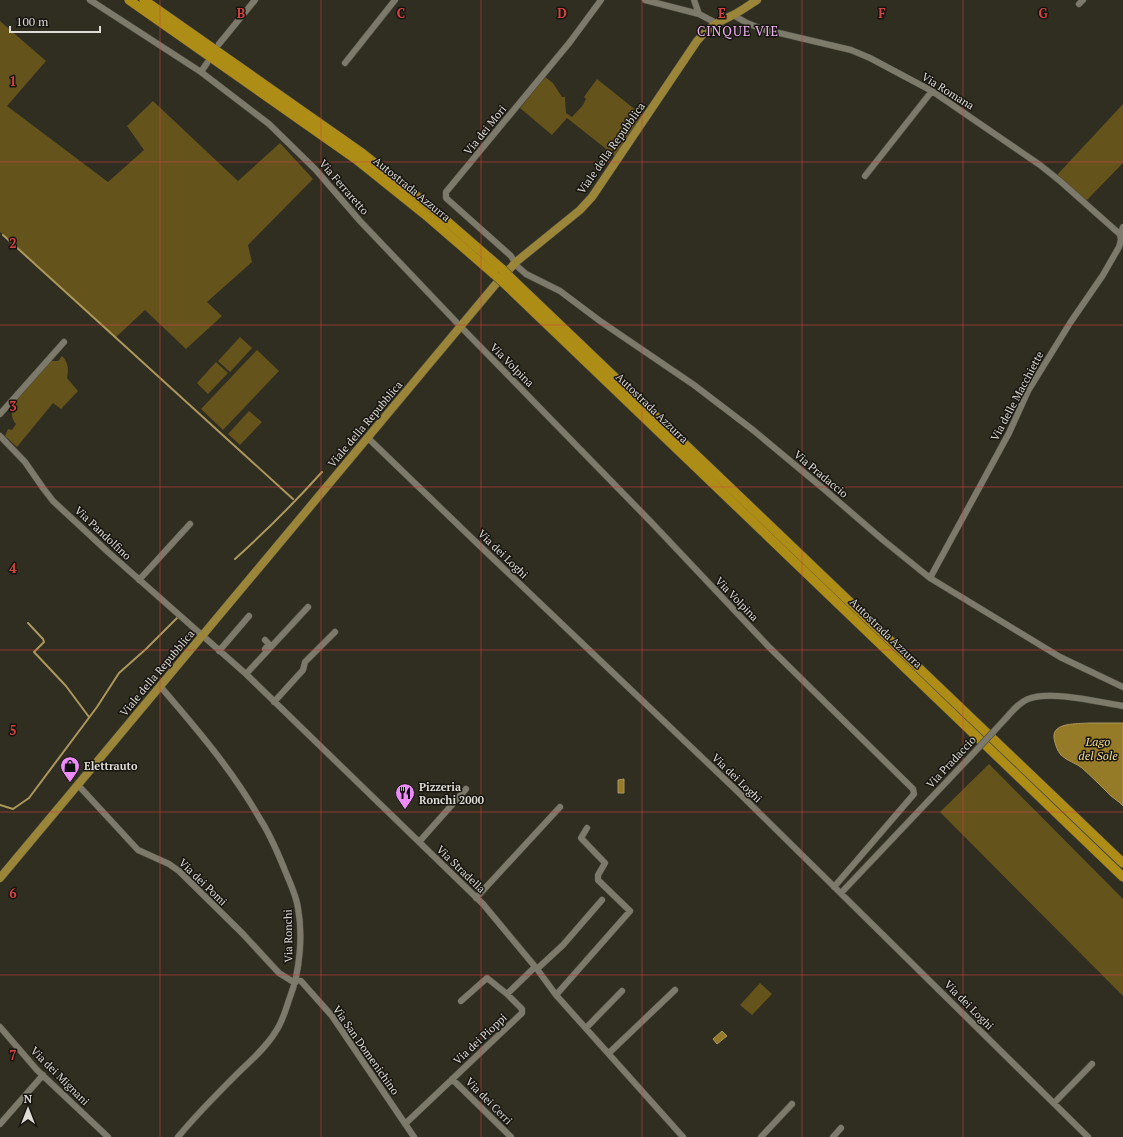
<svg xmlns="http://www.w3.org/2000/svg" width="1123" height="1137" viewBox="0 0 1123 1137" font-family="'PT Serif',serif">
	<rect width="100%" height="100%" fill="#302d21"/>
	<path fill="#65531c" d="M 0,21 L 46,61 L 7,106 L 108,182 L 144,150 L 127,126 L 153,101 L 238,181 L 280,143 L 313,179 L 248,245 L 252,262 L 207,302 L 222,316 L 186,349 L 145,310 L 115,338 L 0,232 Z
		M 545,77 L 553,83 L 562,97 L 565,97 L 566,113 L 572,117 L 583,105 L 586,99 L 584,97 L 597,79 L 642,115 L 615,156 L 567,118 L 552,135 L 520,108 Z
		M 1123,104 L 1123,163 L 1086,201 L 1057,175 Z
		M 240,337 L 252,348 L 230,372 L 218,361 Z
		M 257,350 L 279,371 L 223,430 L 201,409 Z
		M 62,356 C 68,362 69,370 67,378 L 78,391 L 61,409 L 53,403 L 17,447 L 5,436 L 8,429 L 12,430 L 16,424 C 11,419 11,410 13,403 L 49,361 L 58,361 Z
		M 216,362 L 228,373 L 208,394 L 197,383 Z
		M 249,411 L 262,422 L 240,445 L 228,434 Z
		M 989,764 L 1123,899 L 1123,996 L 940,812 Z
		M 760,983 L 772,994 L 752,1015 L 740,1005 Z"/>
	<path fill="#957b28" stroke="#ab985c" d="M 1089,723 L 1123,723 L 1123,806 C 1118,800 1112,798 1107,792 C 1099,784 1091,776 1082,768 C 1076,763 1067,761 1061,755 C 1057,751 1055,743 1054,738 C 1052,722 1078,724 1089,723 Z
		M 624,779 L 624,793 L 618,793 L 618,780 Z
		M 722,1031 L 727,1036 L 717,1044 L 713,1039 Z"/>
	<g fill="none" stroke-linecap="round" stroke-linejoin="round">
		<path stroke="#ab985c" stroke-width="2" d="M 3,235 L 293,499
			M 235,559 C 266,531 295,502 322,472
			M 28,623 L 43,639 L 44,642 L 34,652 L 66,686 L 89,717
			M 0,805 L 13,809 L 29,798 L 97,707 L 119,673 L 146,649 L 178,617"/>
		<defs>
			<path id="minor" d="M 90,0 L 201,72 L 269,124 L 315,169 L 360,221 L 461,327 L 652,523 L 769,647 L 913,789 L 914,794 L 834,887
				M 601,0 L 570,42 L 446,192 L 446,198 L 511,256 L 518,267 L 526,274 L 560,291 L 600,321 L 694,385 L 753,430 L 825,490 L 883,540 L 930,578 L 1060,657 L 1123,687
				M 645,0 L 699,14 L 716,23
				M 694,0 L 699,14
				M 1079,4 L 1083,0
				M 733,15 L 747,23 L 762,29 L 851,50 L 870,58 L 932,91 L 1040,165 L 1060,181 L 1123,237
				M 219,44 L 255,0
				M 345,63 L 395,0
				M 201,72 L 207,63
				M 865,176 L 932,91
				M 0,414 L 64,342
				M 0,436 L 25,462 L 43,488 L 53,501 L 108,552 L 246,674 L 483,904 L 537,969 L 556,995 L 683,1137
				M 368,438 L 481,547 L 735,789 L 1088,1137
				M 930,578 L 1009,433 L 1028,391 L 1070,323 L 1103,275 L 1119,247 L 1121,240 L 1120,235 L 1123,227
				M 139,580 L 190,524
				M 265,649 L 269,644 L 265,640
				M 219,651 L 249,616
				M 246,674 L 308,607
				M 160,686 C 196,728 233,771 260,819 C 270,834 277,851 284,868 C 289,881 296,894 298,908 C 303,935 300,971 290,997 C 286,1008 283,1021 276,1031 C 266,1048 250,1061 236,1075 C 216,1095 196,1115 178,1137
				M 274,702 L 303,670 L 305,662 L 335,632
				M 1007,717 C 1013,710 1019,703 1028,699 C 1051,690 1098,702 1123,706
				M 78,785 L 138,850 L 169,864 L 179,871 L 242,933 L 279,973 L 295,983
				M 419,842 L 466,789
				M 841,893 L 970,757
				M 476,898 L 560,807
				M 537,969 L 563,945 L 602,900
				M 296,979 L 301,981 L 332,1016 L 414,1137
				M 556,995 L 630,911 L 598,880 L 598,875 L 605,863 L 581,838 L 587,828
				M 461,1001 L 487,978 L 507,994
				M 0,1027 L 37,1070 L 108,1137
				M 586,1028 L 622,991
				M 609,1053 L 675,990
				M 452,1079 L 511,1137
				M 1054,1103 L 1092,1064
				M 0,1124 L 43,1075
				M 405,1124 L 522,1013 L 522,1009 L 507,994 L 535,967
				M 761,1137 L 792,1104
				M 833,1137 L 841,1128"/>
			<path id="major" d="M 0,878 L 495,285 L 516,262 L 580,210 L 592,197 L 697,41 C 710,26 715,24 733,15 C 741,11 749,5 757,0"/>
			<path id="highway" d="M 129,0 L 357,160 L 428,217 L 495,275
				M 144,0 L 362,153 L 434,210 L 502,269
				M 512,279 L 1123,863
				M 507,286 L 1123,877"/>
		</defs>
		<use href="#minor" stroke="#4b493f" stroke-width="7"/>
		<use href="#major" stroke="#4b493f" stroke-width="9"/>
		<use href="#highway" stroke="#4b493f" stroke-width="10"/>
		<use href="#minor" stroke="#7d796b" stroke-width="6"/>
		<use href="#major" stroke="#9a8539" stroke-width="8"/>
		<use href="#highway" stroke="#ae8d17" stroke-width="9"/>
		<defs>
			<path id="minor-bridge" d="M 970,757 L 1007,717"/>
			<path id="highway-bridge" d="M 502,269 L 512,279
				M 495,275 L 507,286"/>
		</defs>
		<use href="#minor-bridge" stroke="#4b493f" stroke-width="7" stroke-linecap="butt"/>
		<use href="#highway-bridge" stroke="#4b493f" stroke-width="10" stroke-linecap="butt"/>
		<use href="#minor-bridge" stroke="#7d796b" stroke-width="6"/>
		<use href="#highway-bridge" stroke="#ae8d17" stroke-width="9"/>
	</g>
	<path fill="none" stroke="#d74342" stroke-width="1" stroke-opacity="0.55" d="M 160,0 L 160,1137M 321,0 L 321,1137M 481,0 L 481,1137M 642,0 L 642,1137M 802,0 L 802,1137M 963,0 L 963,1137M 0,162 L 1123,162M 0,325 L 1123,325M 0,487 L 1123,487M 0,650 L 1123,650M 0,812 L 1123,812M 0,975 L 1123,975"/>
	<defs>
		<symbol id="shop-pin" viewBox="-11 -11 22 30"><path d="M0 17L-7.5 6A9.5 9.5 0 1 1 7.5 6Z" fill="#ed8cf9" stroke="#171510"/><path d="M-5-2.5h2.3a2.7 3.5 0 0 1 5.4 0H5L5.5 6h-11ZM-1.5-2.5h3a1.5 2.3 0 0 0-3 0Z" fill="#111"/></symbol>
		<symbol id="restaurant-pin" viewBox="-11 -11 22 30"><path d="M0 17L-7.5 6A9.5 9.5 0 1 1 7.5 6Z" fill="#ed8cf9" stroke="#171510"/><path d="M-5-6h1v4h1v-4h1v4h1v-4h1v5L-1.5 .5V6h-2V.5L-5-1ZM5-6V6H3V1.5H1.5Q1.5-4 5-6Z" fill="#111"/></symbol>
	</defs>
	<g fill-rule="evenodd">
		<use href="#shop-pin" x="59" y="755" width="22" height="30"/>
		<use href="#restaurant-pin" x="394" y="782" width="22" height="30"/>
	</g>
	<g text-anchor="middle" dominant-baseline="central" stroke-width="3" stroke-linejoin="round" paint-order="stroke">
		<g font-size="11" fill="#dedcd5" stroke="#171510">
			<text transform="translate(948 91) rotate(32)">Via Romana</text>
			<text transform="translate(485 130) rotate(-51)">Via dei Mori</text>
			<text transform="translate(611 148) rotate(-55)">Viale della Repubblica</text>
			<text transform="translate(344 187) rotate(49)">Via Ferraretto</text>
			<text transform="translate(412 189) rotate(39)">Autostrada Azzurra</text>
			<text transform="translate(512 365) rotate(45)">Via Volpina</text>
			<text transform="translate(1017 396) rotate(-62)">Via delle Macchiette</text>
			<text transform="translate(652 408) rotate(44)">Autostrada Azzurra</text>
			<text transform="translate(365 424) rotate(-50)">Viale della Repubblica</text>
			<text transform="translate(821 474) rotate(40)">Via Pradaccio</text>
			<text transform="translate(103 533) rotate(43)">Via Pandolfino</text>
			<text transform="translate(503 554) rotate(44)">Via dei Loghi</text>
			<text transform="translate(737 599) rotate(46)">Via Volpina</text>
			<text transform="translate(886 633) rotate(44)">Autostrada Azzurra</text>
			<text transform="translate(157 673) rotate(-50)">Viale della Repubblica</text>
			<text transform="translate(951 762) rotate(-47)">Via Pradaccio</text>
			<text transform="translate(737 778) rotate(44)">Via dei Loghi</text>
			<text transform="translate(461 869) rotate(44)">Via Stradella</text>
			<text transform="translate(203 882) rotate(44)">Via dei Pomi</text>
			<text transform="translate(288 936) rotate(-91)">Via Ronchi</text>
			<text transform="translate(969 1005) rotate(45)">Via dei Loghi</text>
			<text transform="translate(480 1039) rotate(-43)">Via dei Pioppi</text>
			<text transform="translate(366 1050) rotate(55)">Via San Domenichino</text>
			<text transform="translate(60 1076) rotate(45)">Via dei Mignani</text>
			<text transform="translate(489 1101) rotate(45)">Via dei Cerri</text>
		</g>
		<g font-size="11" font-weight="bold" fill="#dedcd5" stroke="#171510" text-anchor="start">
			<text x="84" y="766">Elettrauto</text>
			<text x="419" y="787">Pizzeria<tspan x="419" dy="13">Ronchi 2000</tspan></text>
		</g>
		<g font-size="12" font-style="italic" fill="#fade8a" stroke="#171510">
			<text x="1098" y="741">Lago<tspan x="1098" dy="14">del Sole</tspan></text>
		</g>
		<g font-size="13" letter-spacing="1" fill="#edb7f3" stroke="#171510">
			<text x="738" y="31">CINQUE VIE</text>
		</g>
	</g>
	<g font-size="13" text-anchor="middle" font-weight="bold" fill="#d74342" stroke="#171510" stroke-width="3" stroke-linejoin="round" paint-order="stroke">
		<text x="241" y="18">B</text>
		<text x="401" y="18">C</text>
		<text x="562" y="18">D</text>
		<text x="722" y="18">E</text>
		<text x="882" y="18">F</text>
		<text x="1043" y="18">G</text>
		<text x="13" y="86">1</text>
		<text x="13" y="248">2</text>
		<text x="13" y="411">3</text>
		<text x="13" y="573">4</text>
		<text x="13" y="735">5</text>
		<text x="13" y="898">6</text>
		<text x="13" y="1060">7</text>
	</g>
	<g transform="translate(28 1109)" stroke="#171510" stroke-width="3" paint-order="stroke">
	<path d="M0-3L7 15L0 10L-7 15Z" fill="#dedcd5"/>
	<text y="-6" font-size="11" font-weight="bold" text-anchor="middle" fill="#dedcd5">N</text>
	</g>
	<path d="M10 26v6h90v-6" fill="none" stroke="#dedcd5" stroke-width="2"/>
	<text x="16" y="26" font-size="12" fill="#dedcd5" stroke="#171510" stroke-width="3" paint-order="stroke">100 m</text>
</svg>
